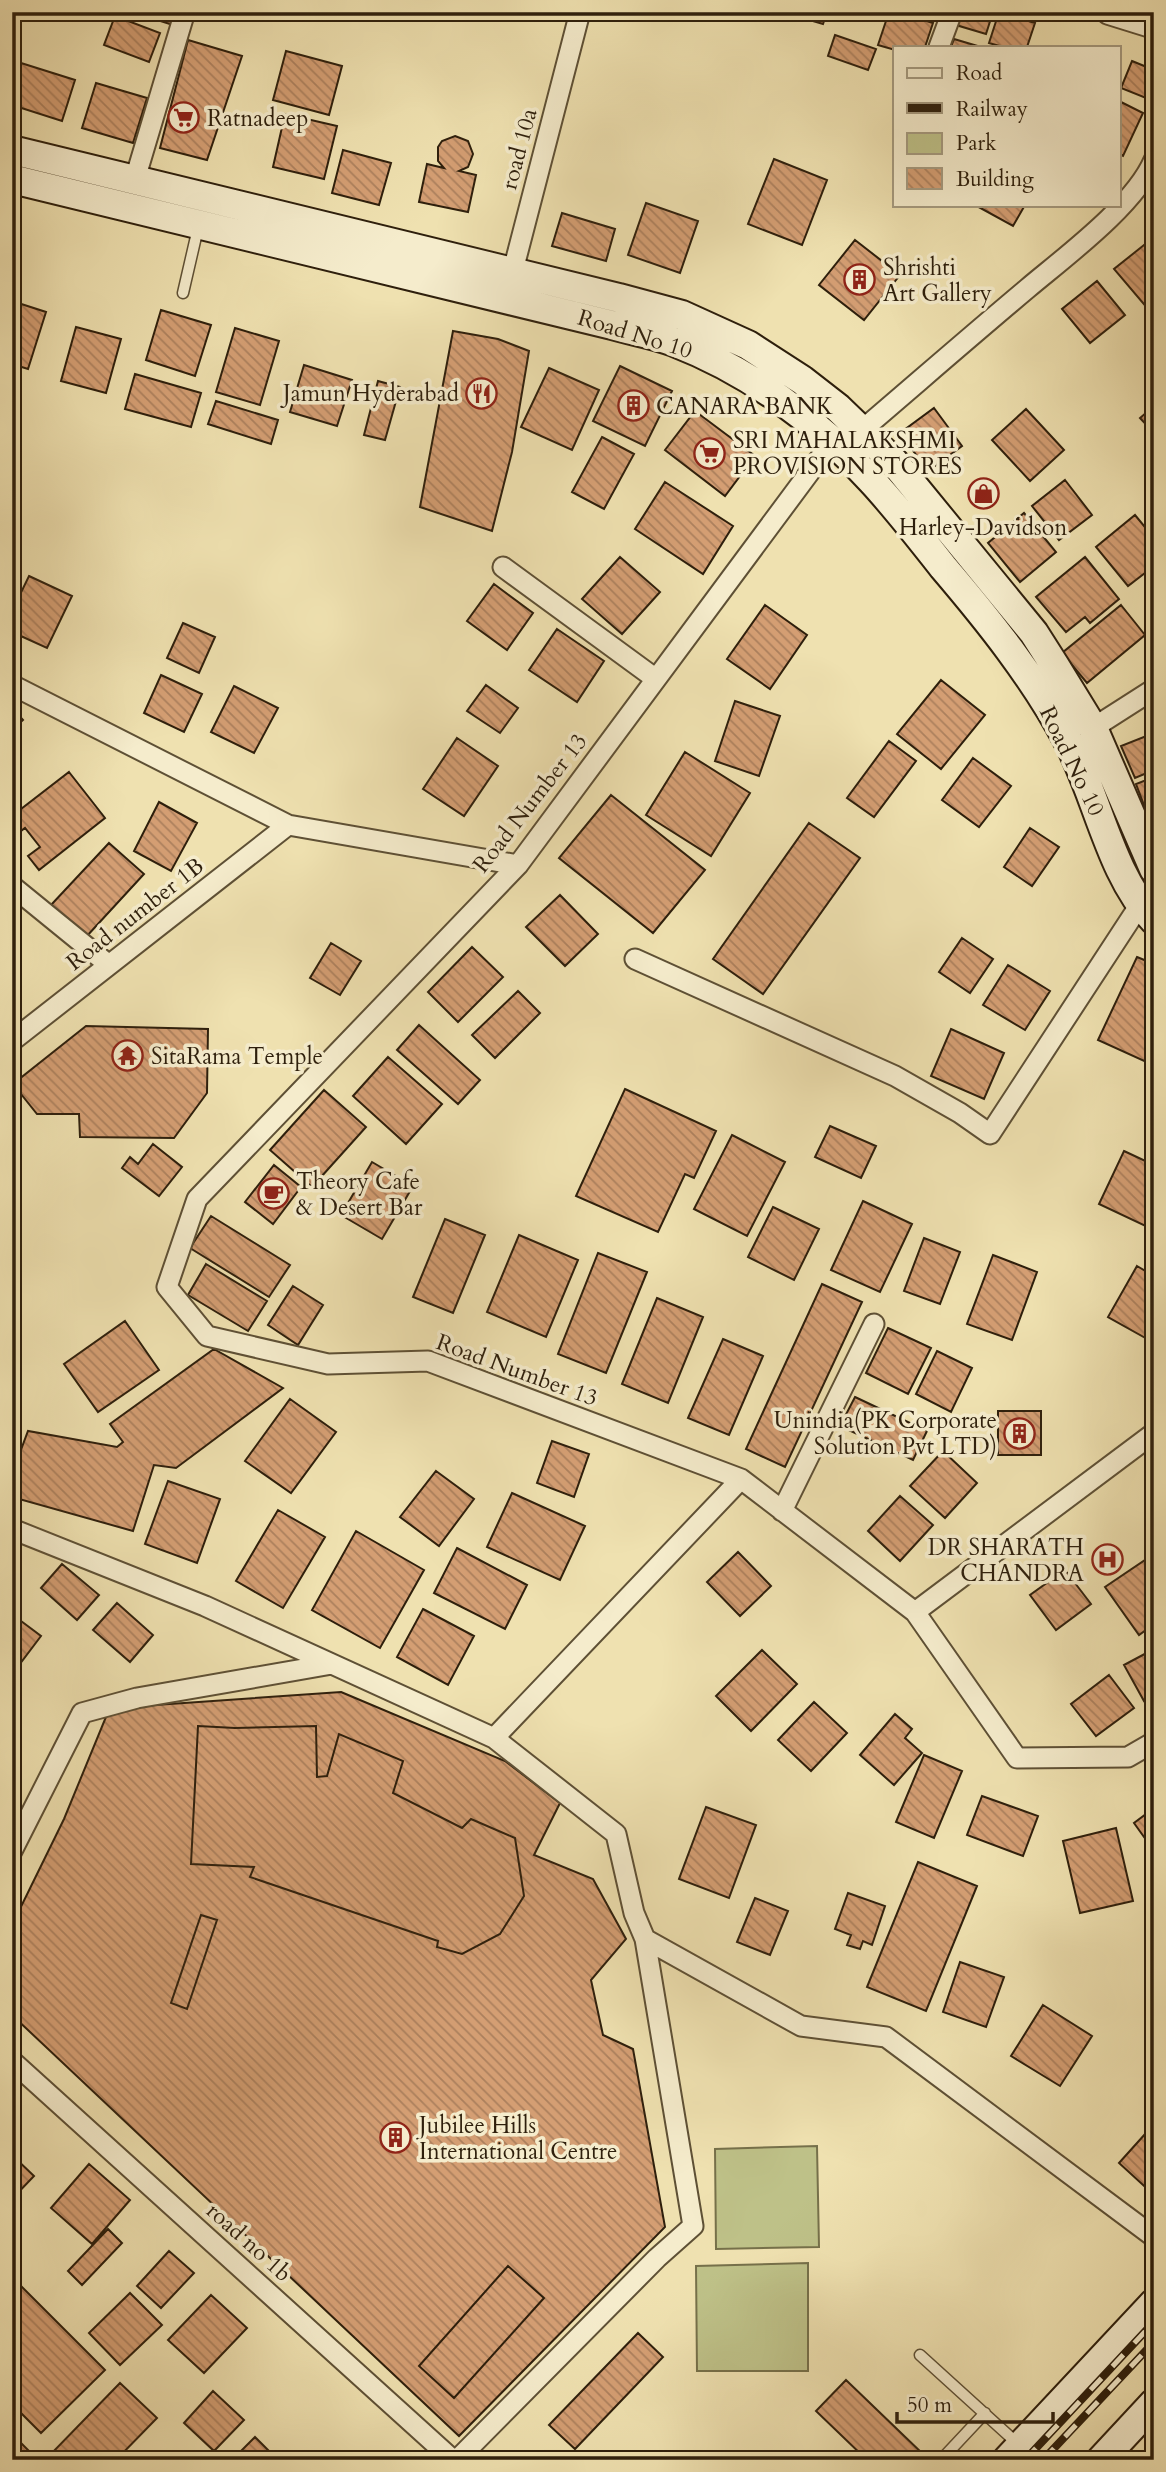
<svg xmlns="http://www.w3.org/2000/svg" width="1166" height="2472" viewBox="0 0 1166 2472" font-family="Cardo,serif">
	<defs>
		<pattern id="building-back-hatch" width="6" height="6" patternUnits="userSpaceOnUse" patternTransform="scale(1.75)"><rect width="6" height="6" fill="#d49e73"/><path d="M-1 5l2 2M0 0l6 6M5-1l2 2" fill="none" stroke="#ac805d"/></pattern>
	</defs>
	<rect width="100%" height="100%" fill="#efe1b0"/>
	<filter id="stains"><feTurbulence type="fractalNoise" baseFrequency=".00286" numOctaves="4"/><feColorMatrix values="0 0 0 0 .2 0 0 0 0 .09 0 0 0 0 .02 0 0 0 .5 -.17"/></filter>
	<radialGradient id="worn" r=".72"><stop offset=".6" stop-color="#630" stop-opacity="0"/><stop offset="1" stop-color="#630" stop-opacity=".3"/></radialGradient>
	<path fill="#bec188" stroke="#76704a" stroke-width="2" d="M 817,2146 L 819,2247 L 716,2249 L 715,2149 Z
		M 808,2263 L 808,2371 L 697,2371 L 696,2266 Z"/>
	<path fill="url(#building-back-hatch)" stroke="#2e1f0c" stroke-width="2" d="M 132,12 L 177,12 L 173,25 Z
		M 797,12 L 827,12 L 823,24 L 796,16 Z
		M 889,12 L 898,12 L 933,23 L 925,47 L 895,47 L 895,50 L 878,45 Z
		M 962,12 L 993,12 L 986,34 L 956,25 Z
		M 999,12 L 1035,23 L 1027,47 L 1003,47 L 989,43 Z
		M 115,16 L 160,33 L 149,62 L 104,45 Z
		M 835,35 L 876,49 L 868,70 L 828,56 Z
		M 954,39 L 981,47 L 951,47 Z
		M 188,40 L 242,56 L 207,160 L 160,148 Z
		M 286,51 L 342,66 L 329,115 L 273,100 Z
		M 1132,61 L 1154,70 L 1154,78 L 1146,98 L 1121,88 Z
		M 21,63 L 75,80 L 62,121 L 12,105 L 12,91 Z
		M 96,83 L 147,98 L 133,143 L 82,128 Z
		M 1119,101 L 1143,113 L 1123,156 L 1119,154 Z
		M 285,114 L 337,126 L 324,179 L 273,167 Z
		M 455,136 L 468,141 L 473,154 L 468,167 L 459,171 L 476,175 L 468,212 L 419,202 L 427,164 L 444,168 L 438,161 L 438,147 L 442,141 Z
		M 343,150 L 391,163 L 379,205 L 332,193 Z
		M 774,159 L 827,180 L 802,245 L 748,224 Z
		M 646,203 L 698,221 L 680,273 L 628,255 Z
		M 975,205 L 1025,205 L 1013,226 Z
		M 562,213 L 615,229 L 606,261 L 552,246 Z
		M 1154,237 L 1154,316 L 1114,269 Z
		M 855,240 L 900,275 L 864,320 L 819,285 Z
		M 1097,281 L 1125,315 L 1090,343 L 1062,309 Z
		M 12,301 L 46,312 L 28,369 L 12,364 Z
		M 161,310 L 211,325 L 195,376 L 146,360 Z
		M 76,327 L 121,339 L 106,393 L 61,381 Z
		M 235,328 L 279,341 L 260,405 L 216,392 Z
		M 453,331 L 498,339 L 529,351 L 512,452 L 492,531 L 420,507 Z
		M 304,365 L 352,380 L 337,426 L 290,412 Z
		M 620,366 L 672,391 L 645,446 L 593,421 Z
		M 549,368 L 599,390 L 572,450 L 521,427 Z
		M 135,374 L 201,393 L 191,427 L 125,409 Z
		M 378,381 L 400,387 L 385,440 L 364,435 Z
		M 216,401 L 278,420 L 271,444 L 208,424 Z
		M 1154,406 L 1154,433 L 1140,418 Z
		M 934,408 L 962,446 L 928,471 L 900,433 Z
		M 1026,409 L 1064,450 L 1030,481 L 992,440 Z
		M 695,411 L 755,456 L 725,496 L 665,450 Z
		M 602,437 L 634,454 L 604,509 L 572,492 Z
		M 1065,480 L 1092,515 L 1059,540 L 1032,506 Z
		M 665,482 L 733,526 L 703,574 L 635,529 Z
		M 1024,513 L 1056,552 L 1020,582 L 988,543 Z
		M 1135,515 L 1154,538 L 1154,566 L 1128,586 L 1096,547 Z
		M 620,557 L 660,592 L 622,634 L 582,599 Z
		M 1085,557 L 1119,599 L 1090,623 L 1085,617 L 1066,632 L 1036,597 Z
		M 29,576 L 72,596 L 47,648 L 12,632 L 12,611 Z
		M 494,584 L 533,613 L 507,650 L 467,621 Z
		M 765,605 L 807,635 L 770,689 L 727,659 Z
		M 1121,605 L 1145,635 L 1087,683 L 1062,653 Z
		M 183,623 L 215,637 L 199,673 L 167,658 Z
		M 557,629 L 604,661 L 577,702 L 529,670 Z
		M 161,675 L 202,694 L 184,732 L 144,713 Z
		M 941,680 L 985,715 L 941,769 L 897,734 Z
		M 486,685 L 518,708 L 500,733 L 467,711 Z
		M 234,686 L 278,708 L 254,753 L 211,732 Z
		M 735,701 L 780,716 L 759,776 L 715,761 Z
		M 12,708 L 23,720 L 12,730 Z
		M 1154,733 L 1154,770 L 1135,778 L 1121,746 Z
		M 457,738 L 498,766 L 464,816 L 423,789 Z
		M 889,741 L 916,761 L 874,817 L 847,798 Z
		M 685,752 L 750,793 L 711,856 L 646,815 Z
		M 973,758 L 1011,786 L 979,827 L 942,800 Z
		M 69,772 L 105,818 L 39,870 L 28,856 L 40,847 L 25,828 L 13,837 L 12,816 Z
		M 1154,777 L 1154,820 L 1150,821 L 1136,784 Z
		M 611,795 L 705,870 L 653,933 L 559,858 Z
		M 159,802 L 197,823 L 171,871 L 134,851 Z
		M 809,823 L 860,858 L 763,994 L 713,959 Z
		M 1030,828 L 1059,847 L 1032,886 L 1004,867 Z
		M 109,843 L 144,874 L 86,937 L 51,905 Z
		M 560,895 L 598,934 L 565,966 L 526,927 Z
		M 962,938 L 993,959 L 970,993 L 939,972 Z
		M 331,943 L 361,961 L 340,995 L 310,978 Z
		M 472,947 L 503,977 L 458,1022 L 428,992 Z
		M 1137,957 L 1154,964 L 1153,1065 L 1098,1040 Z
		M 1008,965 L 1050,991 L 1025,1030 L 983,1005 Z
		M 518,991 L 540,1013 L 495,1058 L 472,1035 Z
		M 419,1025 L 480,1080 L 458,1104 L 397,1050 Z
		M 86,1026 L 208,1029 L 207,1093 L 174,1138 L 80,1137 L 79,1114 L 37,1114 L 13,1084 Z
		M 951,1029 L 1004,1053 L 984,1099 L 931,1076 Z
		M 388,1057 L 442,1104 L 406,1144 L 353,1096 Z
		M 625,1089 L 716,1131 L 694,1178 L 685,1174 L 658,1232 L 576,1196 Z
		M 324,1090 L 366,1127 L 312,1187 L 270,1150 Z
		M 830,1126 L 876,1146 L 861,1178 L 815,1157 Z
		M 732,1135 L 785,1162 L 747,1236 L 694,1209 Z
		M 153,1144 L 182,1167 L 159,1196 L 122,1168 L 130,1157 L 138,1164 Z
		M 1124,1151 L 1154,1165 L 1148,1178 L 1154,1180 L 1154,1230 L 1099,1204 Z
		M 372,1162 L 413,1186 L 382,1239 L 341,1215 Z
		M 274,1165 L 301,1187 L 273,1224 L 245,1202 Z
		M 863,1201 L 912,1224 L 880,1292 L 831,1270 Z
		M 773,1207 L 819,1229 L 794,1280 L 748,1257 Z
		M 211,1216 L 290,1265 L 269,1297 L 190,1248 Z
		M 445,1219 L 485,1235 L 453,1313 L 413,1297 Z
		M 519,1235 L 578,1260 L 546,1337 L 487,1312 Z
		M 924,1238 L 960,1252 L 940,1304 L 904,1291 Z
		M 598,1253 L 647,1272 L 606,1373 L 558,1354 Z
		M 993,1255 L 1037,1272 L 1012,1340 L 967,1324 Z
		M 206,1264 L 267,1301 L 248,1331 L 188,1295 Z
		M 1137,1266 L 1154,1276 L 1154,1333 L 1149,1340 L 1108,1317 Z
		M 822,1284 L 862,1302 L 785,1467 L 746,1449 Z
		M 293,1286 L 323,1305 L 298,1345 L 268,1325 Z
		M 657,1298 L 703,1317 L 668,1403 L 622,1384 Z
		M 125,1321 L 159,1370 L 98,1412 L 64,1364 Z
		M 888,1328 L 931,1348 L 908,1394 L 866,1373 Z
		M 723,1339 L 763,1356 L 729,1435 L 688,1418 Z
		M 214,1349 L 283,1388 L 176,1468 L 154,1465 L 133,1531 L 12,1497 L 12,1474 L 28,1431 L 117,1447 L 123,1442 L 110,1424 Z
		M 937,1351 L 972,1368 L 951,1412 L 916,1394 Z
		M 855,1397 L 927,1431 L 913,1460 L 840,1426 Z
		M 290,1399 L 336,1432 L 291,1493 L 245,1461 Z
		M 998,1411 L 1041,1411 L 1041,1455 L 998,1455 Z
		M 552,1441 L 589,1454 L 574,1497 L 537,1483 Z
		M 943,1451 L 977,1483 L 945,1518 L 910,1486 Z
		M 436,1471 L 474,1499 L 439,1546 L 400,1517 Z
		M 168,1481 L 220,1499 L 197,1563 L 145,1544 Z
		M 512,1493 L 585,1526 L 560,1580 L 487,1547 Z
		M 900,1496 L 933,1525 L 900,1561 L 868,1531 Z
		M 278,1510 L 325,1537 L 283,1608 L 236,1581 Z
		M 356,1531 L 424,1570 L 380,1648 L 312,1610 Z
		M 457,1548 L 527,1585 L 505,1629 L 434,1593 Z
		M 738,1552 L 771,1586 L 740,1616 L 707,1582 Z
		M 1154,1554 L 1154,1624 L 1139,1635 L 1105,1587 Z
		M 62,1564 L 99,1595 L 77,1620 L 41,1588 Z
		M 1065,1570 L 1091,1604 L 1056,1630 L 1030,1595 Z
		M 117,1603 L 153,1635 L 130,1662 L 93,1630 Z
		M 423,1609 L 474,1636 L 448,1685 L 397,1657 Z
		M 17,1618 L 41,1636 L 13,1673 L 12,1624 Z
		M 1154,1649 L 1154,1695 L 1144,1701 L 1124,1665 Z
		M 762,1650 L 797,1684 L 751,1731 L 716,1696 Z
		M 1109,1675 L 1134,1708 L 1096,1736 L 1071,1704 Z
		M 341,1692 L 505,1761 L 560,1803 L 534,1855 L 593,1879 L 626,1939 L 591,1980 L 603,2035 L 633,2049 L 665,2227 L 459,2436 L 12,2015 L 12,1925 L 64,1819 L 108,1712 L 141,1706 Z
		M 814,1702 L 847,1733 L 811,1771 L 778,1740 Z
		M 895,1714 L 912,1729 L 905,1738 L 922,1753 L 894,1785 L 860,1755 Z
		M 198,1726 L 235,1728 L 316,1726 L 317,1777 L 327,1776 L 339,1734 L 403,1761 L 393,1793 L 462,1828 L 471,1819 L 515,1838 L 524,1896 L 500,1934 L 462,1954 L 437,1947 L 438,1941 L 250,1877 L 254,1867 L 191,1864 Z
		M 924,1755 L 962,1771 L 934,1838 L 896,1822 Z
		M 982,1796 L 1038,1816 L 1023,1856 L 967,1835 Z
		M 706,1807 L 756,1825 L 729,1898 L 679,1879 Z
		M 1154,1808 L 1154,1851 L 1134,1823 Z
		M 1116,1828 L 1133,1901 L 1080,1913 L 1063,1841 Z
		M 918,1862 L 977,1886 L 926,2011 L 867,1987 Z
		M 848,1893 L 885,1906 L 872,1945 L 863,1941 L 860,1949 L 847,1945 L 851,1935 L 835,1929 Z
		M 755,1898 L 788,1911 L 770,1955 L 737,1942 Z
		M 201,1915 L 217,1920 L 187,2009 L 171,2003 Z
		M 960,1962 L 1004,1977 L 986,2027 L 943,2012 Z
		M 1043,2005 L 1092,2036 L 1060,2086 L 1011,2056 Z
		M 1146,2133 L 1154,2140 L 1154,2195 L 1119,2163 Z
		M 12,2155 L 34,2176 L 12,2199 Z
		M 89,2164 L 130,2200 L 92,2244 L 51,2208 Z
		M 108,2229 L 122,2243 L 82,2285 L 68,2271 Z
		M 169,2251 L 194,2273 L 161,2308 L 137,2286 Z
		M 508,2266 L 544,2298 L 454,2398 L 419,2366 Z
		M 12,2277 L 105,2370 L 41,2433 L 12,2404 Z
		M 130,2293 L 162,2325 L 120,2365 L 89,2333 Z
		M 211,2295 L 247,2328 L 204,2373 L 168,2340 Z
		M 638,2333 L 663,2357 L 575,2449 L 549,2425 Z
		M 846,2380 L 924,2455 L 919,2460 L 867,2460 L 816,2411 Z
		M 120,2383 L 157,2418 L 116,2460 L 47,2458 Z
		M 213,2391 L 244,2420 L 214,2451 L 184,2423 Z
		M 12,2434 L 38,2460 L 12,2460 Z
		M 255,2437 L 278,2460 L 232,2460 Z"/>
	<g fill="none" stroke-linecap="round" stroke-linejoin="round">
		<defs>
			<path id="service" d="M 183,293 L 198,228
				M 920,2355 L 1018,2444
				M 941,2460 L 985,2413"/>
			<path id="minor" d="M 939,47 L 952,12
				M 135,179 L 184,15
				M 510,282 L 580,12
				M 862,430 C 917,383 972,335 1028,288 C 1066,256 1135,205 1154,160
				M 832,442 L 518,865 L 197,1199 L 167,1287 L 207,1336 L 328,1364 L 428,1361 L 741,1479 L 915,1612 L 1017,1758 L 1128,1757 L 1154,1742
				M 503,567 L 656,679
				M 12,685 L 288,825 L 518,865
				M 1093,728 L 1154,689
				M 12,886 L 109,965
				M 635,959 L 895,1076 L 960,1113 L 990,1134 L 1141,903
				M 12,1041 L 288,825
				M 782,1511 L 874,1324
				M 12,1529 L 205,1606 L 494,1738 L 616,1834 L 634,1913 L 645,1939 L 801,2026 L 886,2037 L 1154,2237
				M 915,1612 L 1154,1433
				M 494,1738 L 741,1479
				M 12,1851 L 82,1713 L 137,1698 L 332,1664
				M 12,2061 L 453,2460
				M 457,2460 L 657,2258 L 693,2226 L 645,1939"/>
			<path id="tertiary" d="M 1109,12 L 1154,26"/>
			<path id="secondary" d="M 12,150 L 619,298 L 682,315 L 748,345 L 802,380 L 838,408 L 894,462 L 1034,633 L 1055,666 L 1093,728 L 1154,869
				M 12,179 L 612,325 C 632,331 654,334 674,342 C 749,371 818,421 872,481 C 897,508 920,538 943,567 C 989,621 1033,676 1067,739 C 1097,794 1110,875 1154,920
				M 1007,2460 L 1154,2303
				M 1101,2460 L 1154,2403"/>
		</defs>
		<use href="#service" stroke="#5e5035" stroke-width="13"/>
		<use href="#minor" stroke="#5e5035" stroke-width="23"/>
		<use href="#tertiary" stroke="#5e5035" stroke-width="28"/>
		<use href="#secondary" stroke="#2e1f0c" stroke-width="32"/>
		<use href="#service" stroke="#f5eccc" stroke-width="10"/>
		<use href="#minor" stroke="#f5eccc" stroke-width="19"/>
		<use href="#tertiary" stroke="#f5eccc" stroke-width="24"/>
		<use href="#secondary" stroke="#f5eccc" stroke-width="28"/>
		<defs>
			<path id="rail" d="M 1025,2460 L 1154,2322
				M 1043,2460 L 1154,2342"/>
		</defs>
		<use href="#rail" stroke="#2e1f0c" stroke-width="8"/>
		<use href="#rail" stroke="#f5eccc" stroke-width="5" stroke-dasharray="16" stroke-linecap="butt"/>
	</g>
	<defs>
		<symbol id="supermarket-ring" viewBox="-11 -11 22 22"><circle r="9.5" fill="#f5eccc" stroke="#8f2418" stroke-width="1.5"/><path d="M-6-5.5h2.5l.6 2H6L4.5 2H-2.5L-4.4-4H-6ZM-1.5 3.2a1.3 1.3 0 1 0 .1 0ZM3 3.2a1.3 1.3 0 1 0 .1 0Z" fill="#8f2418"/></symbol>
		<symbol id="building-ring" viewBox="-11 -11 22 22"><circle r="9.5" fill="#f5eccc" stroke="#8f2418" stroke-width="1.5"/><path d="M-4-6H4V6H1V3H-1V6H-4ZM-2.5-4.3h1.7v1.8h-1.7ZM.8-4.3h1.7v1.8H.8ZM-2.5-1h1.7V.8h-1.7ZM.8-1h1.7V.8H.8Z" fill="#8f2418"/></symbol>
		<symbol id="restaurant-ring" viewBox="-11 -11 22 22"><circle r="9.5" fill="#f5eccc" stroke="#8f2418" stroke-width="1.5"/><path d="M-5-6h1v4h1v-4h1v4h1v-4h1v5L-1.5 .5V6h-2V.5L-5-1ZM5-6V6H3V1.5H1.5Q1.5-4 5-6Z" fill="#8f2418"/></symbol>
		<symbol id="shop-ring" viewBox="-11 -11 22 22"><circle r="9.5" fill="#f5eccc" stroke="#8f2418" stroke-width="1.5"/><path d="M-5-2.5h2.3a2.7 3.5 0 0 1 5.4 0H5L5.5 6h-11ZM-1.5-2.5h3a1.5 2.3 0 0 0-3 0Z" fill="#8f2418"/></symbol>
		<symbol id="temple-ring" viewBox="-11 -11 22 22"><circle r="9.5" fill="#f5eccc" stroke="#8f2418" stroke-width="1.5"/><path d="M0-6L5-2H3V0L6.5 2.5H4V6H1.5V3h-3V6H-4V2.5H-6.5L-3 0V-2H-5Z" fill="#8f2418"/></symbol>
		<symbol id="cafe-ring" viewBox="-11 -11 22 22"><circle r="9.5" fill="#f5eccc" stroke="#8f2418" stroke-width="1.5"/><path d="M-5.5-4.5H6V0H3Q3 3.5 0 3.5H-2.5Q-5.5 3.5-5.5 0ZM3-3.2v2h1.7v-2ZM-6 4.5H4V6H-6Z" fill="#8f2418"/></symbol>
		<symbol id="hospital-ring" viewBox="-11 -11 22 22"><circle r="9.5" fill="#f5eccc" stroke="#8f2418" stroke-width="1.5"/><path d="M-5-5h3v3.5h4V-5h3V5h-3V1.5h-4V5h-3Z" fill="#8f2418"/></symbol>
	</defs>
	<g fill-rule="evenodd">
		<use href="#supermarket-ring" x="166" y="100" width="35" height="35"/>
		<use href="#building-ring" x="842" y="262" width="35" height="35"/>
		<use href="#restaurant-ring" x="464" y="376" width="35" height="35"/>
		<use href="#building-ring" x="616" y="388" width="35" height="35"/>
		<use href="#supermarket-ring" x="692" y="436" width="35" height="35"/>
		<use href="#shop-ring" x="966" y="476" width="35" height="35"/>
		<use href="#temple-ring" x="110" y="1038" width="35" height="35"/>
		<use href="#cafe-ring" x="256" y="1176" width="35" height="35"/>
		<use href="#building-ring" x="1002" y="1416" width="35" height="35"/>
		<use href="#hospital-ring" x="1090" y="1542" width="35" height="35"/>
		<use href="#building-ring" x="378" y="2120" width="35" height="35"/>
	</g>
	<g text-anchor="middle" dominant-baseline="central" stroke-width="7" stroke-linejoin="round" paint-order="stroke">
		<g font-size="23" fill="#2e1f0c" stroke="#f5eccc" text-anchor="start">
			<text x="207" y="118">Ratnadeep</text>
			<text x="883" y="267">Shrishti<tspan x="883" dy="26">Art Gallery</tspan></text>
			<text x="459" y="393" text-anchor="end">Jamun Hyderabad</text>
			<text x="656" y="406">CANARA BANK</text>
			<text x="733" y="440">SRI MAHALAKSHMI<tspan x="733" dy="26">PROVISION STORES</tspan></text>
			<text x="983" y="527" text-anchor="middle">Harley-Davidson</text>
			<text x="151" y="1056">SitaRama Temple</text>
			<text x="296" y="1181">Theory Cafe<tspan x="296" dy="26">&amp; Desert Bar</tspan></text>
			<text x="997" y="1420" text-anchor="end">Unindia(PK Corporate<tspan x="997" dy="26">Solution Pvt LTD)</tspan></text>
			<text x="1084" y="1547" text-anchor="end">DR SHARATH<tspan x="1084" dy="26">CHANDRA</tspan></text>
			<text x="419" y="2125">Jubilee Hills<tspan x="419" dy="26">International Centre</tspan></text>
		</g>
		<g font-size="23" fill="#2e1f0c" stroke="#f5eccc">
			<text transform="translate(519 149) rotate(-75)">road 10a</text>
			<text transform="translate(635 334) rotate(17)">Road No 10</text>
			<text transform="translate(1072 761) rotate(64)">Road No 10</text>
			<text transform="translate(530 803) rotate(-52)">Road Number 13</text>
			<text transform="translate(135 914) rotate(-38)">Road number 1B</text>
			<text transform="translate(517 1370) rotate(20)">Road Number 13</text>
			<text transform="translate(249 2242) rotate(42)">road no 1b</text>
		</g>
	</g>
	<rect width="1166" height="2472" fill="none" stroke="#efe1b0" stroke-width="42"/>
	<rect x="14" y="14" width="1138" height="2444" fill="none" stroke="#2e1f0c" stroke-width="3.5"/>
	<rect x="21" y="21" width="1124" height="2430" fill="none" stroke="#2e1f0c" stroke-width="2"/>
	<rect x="893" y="46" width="228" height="161" fill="#f5eccc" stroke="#a59a7f" stroke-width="2"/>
	<rect x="907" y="68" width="35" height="10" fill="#f5eccc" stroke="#a59a7f" stroke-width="2"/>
	<text x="956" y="80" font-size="21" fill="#2e1f0c">Road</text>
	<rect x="907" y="103" width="35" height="10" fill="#2e1f0c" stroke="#a59a7f" stroke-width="2"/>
	<text x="956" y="116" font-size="21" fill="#2e1f0c">Railway</text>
	<rect x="907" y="133" width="35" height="21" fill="#bec188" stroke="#a59a7f" stroke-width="2"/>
	<text x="956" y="150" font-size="21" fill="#2e1f0c">Park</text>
	<rect x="907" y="168" width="35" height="21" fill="url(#building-back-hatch)" stroke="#a59a7f" stroke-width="2"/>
	<text x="956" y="186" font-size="21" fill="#2e1f0c">Building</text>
	<path d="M897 2412v10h156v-10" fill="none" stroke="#2e1f0c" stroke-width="3.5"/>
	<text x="907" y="2412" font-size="21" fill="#2e1f0c" stroke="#f5eccc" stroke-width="5" paint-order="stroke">50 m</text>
	<rect width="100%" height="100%" filter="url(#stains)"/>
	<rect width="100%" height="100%" fill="url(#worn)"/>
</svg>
